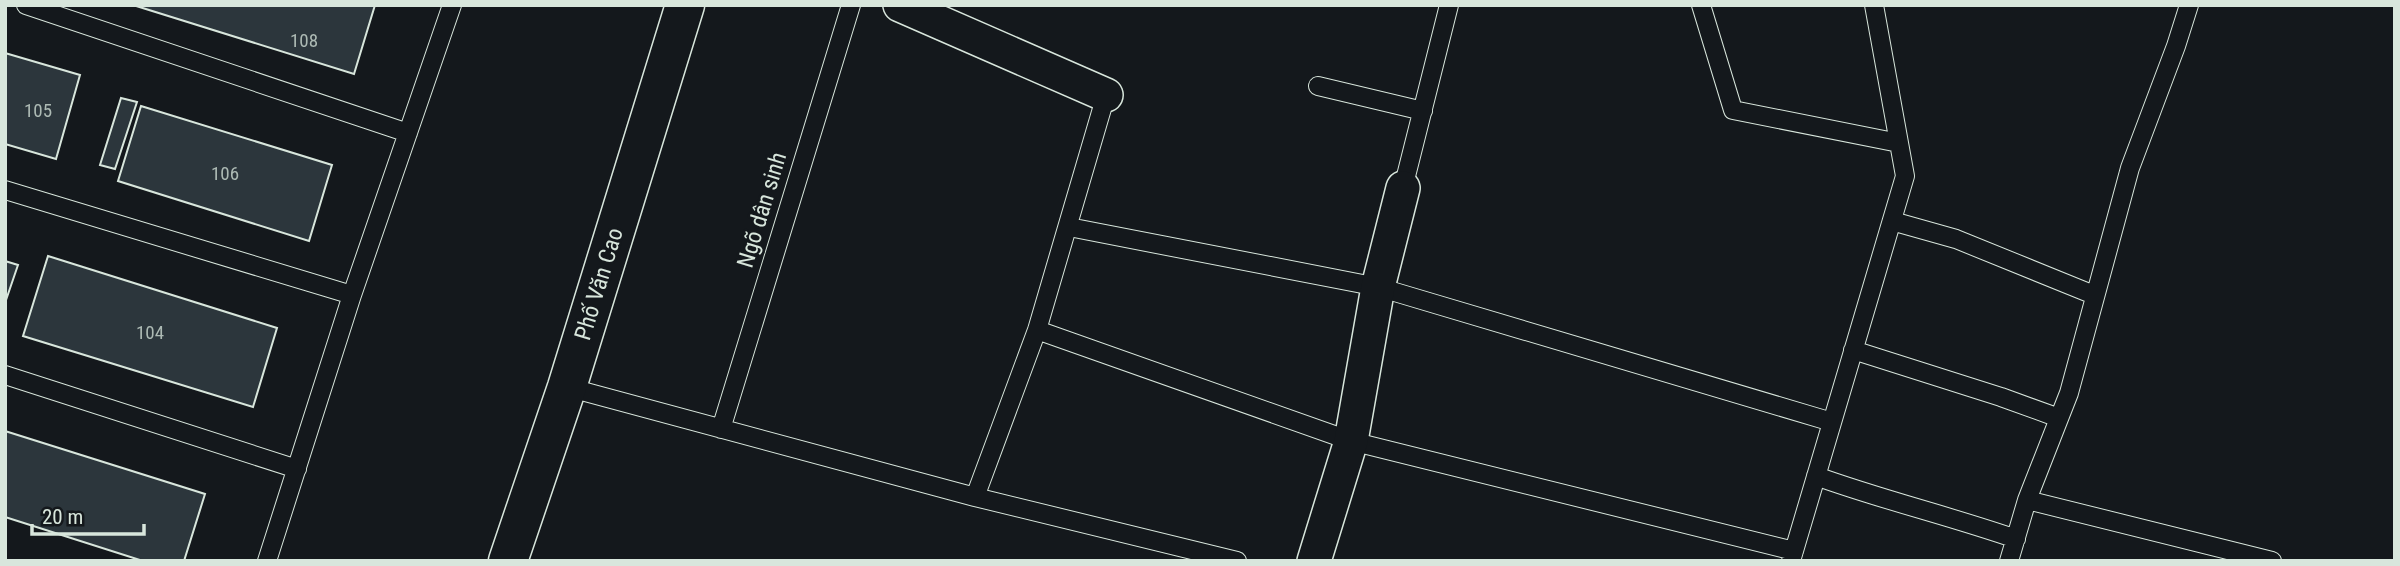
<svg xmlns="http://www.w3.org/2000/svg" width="2400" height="566" viewBox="0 0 2400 566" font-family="'Roboto Condensed',sans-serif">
	<rect width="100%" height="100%" fill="#14181c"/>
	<path fill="#2c363c" stroke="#d8e6dc" stroke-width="2" d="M 133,5 L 375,5 L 354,74 Z
		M 5,53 L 80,75 L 56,159 L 5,144 Z
		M 121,98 L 137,102 L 115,169 L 100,165 Z
		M 141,106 L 332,165 L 309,241 L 118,181 Z
		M 48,256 L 277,328 L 253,407 L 23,336 Z
		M 5,261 L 18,265 L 5,303 Z
		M 5,431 L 205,494 L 184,561 L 143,561 L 5,517 Z"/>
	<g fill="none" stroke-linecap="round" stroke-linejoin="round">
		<defs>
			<path id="lane" d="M 26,5 L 408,133
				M 1701,5 L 1733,110 L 1899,143
				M 1318,86 L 1423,111
				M 1106,95 L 1037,330 L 975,497 L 1237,561
				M 1403,188 L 1449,5
				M 5,190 L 352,295
				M 1892,221 L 1956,239 L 2094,295
				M 1069,227 L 1378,287 L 1832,422
				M 1037,330 L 1351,441 L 1794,551
				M 1853,350 L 2001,397 L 2059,418
				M 5,375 L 297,469
				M 567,387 L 975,497
				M 721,429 L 851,5
				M 1816,476 C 1882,500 1950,516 2016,539
				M 2027,500 L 2272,561
				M 267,561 L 352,295 L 452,5
				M 1791,561 L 1905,176 L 1874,5
				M 2009,561 L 2027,500 L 2069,393 L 2130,168 L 2176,46 L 2189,5"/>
			<path id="street" d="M 900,5 L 1106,95
				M 1314,561 L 1351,441 L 1378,287 L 1403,188"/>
			<path id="secondary" d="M 508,561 L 567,387 L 685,5"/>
		</defs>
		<use href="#lane" stroke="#d8e6dc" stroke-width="20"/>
		<use href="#street" stroke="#d8e6dc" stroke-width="36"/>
		<use href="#secondary" stroke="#d8e6dc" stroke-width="41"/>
		<use href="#lane" stroke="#14181c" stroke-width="18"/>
		<use href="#street" stroke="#14181c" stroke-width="33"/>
		<use href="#secondary" stroke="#14181c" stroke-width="38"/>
	</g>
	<g text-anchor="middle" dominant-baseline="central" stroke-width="5" stroke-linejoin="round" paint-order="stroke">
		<g font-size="19" fill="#adbab4">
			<text x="304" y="40">108</text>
			<text x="38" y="110">105</text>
			<text x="225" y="173">106</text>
			<text x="150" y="332">104</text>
		</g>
		<g font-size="23" fill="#d8e6dc" stroke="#14181c">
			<text transform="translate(762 210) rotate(-73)">Ngõ dân sinh</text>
			<text transform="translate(599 284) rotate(-73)">Phố Văn Cao</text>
		</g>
	</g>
	<rect width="2400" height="566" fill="none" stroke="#d8e6dc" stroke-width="14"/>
	<path d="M32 524v10h112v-10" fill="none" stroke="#d8e6dc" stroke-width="3.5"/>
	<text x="42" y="524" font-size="21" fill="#d8e6dc" stroke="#14181c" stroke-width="5" paint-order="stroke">20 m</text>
</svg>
